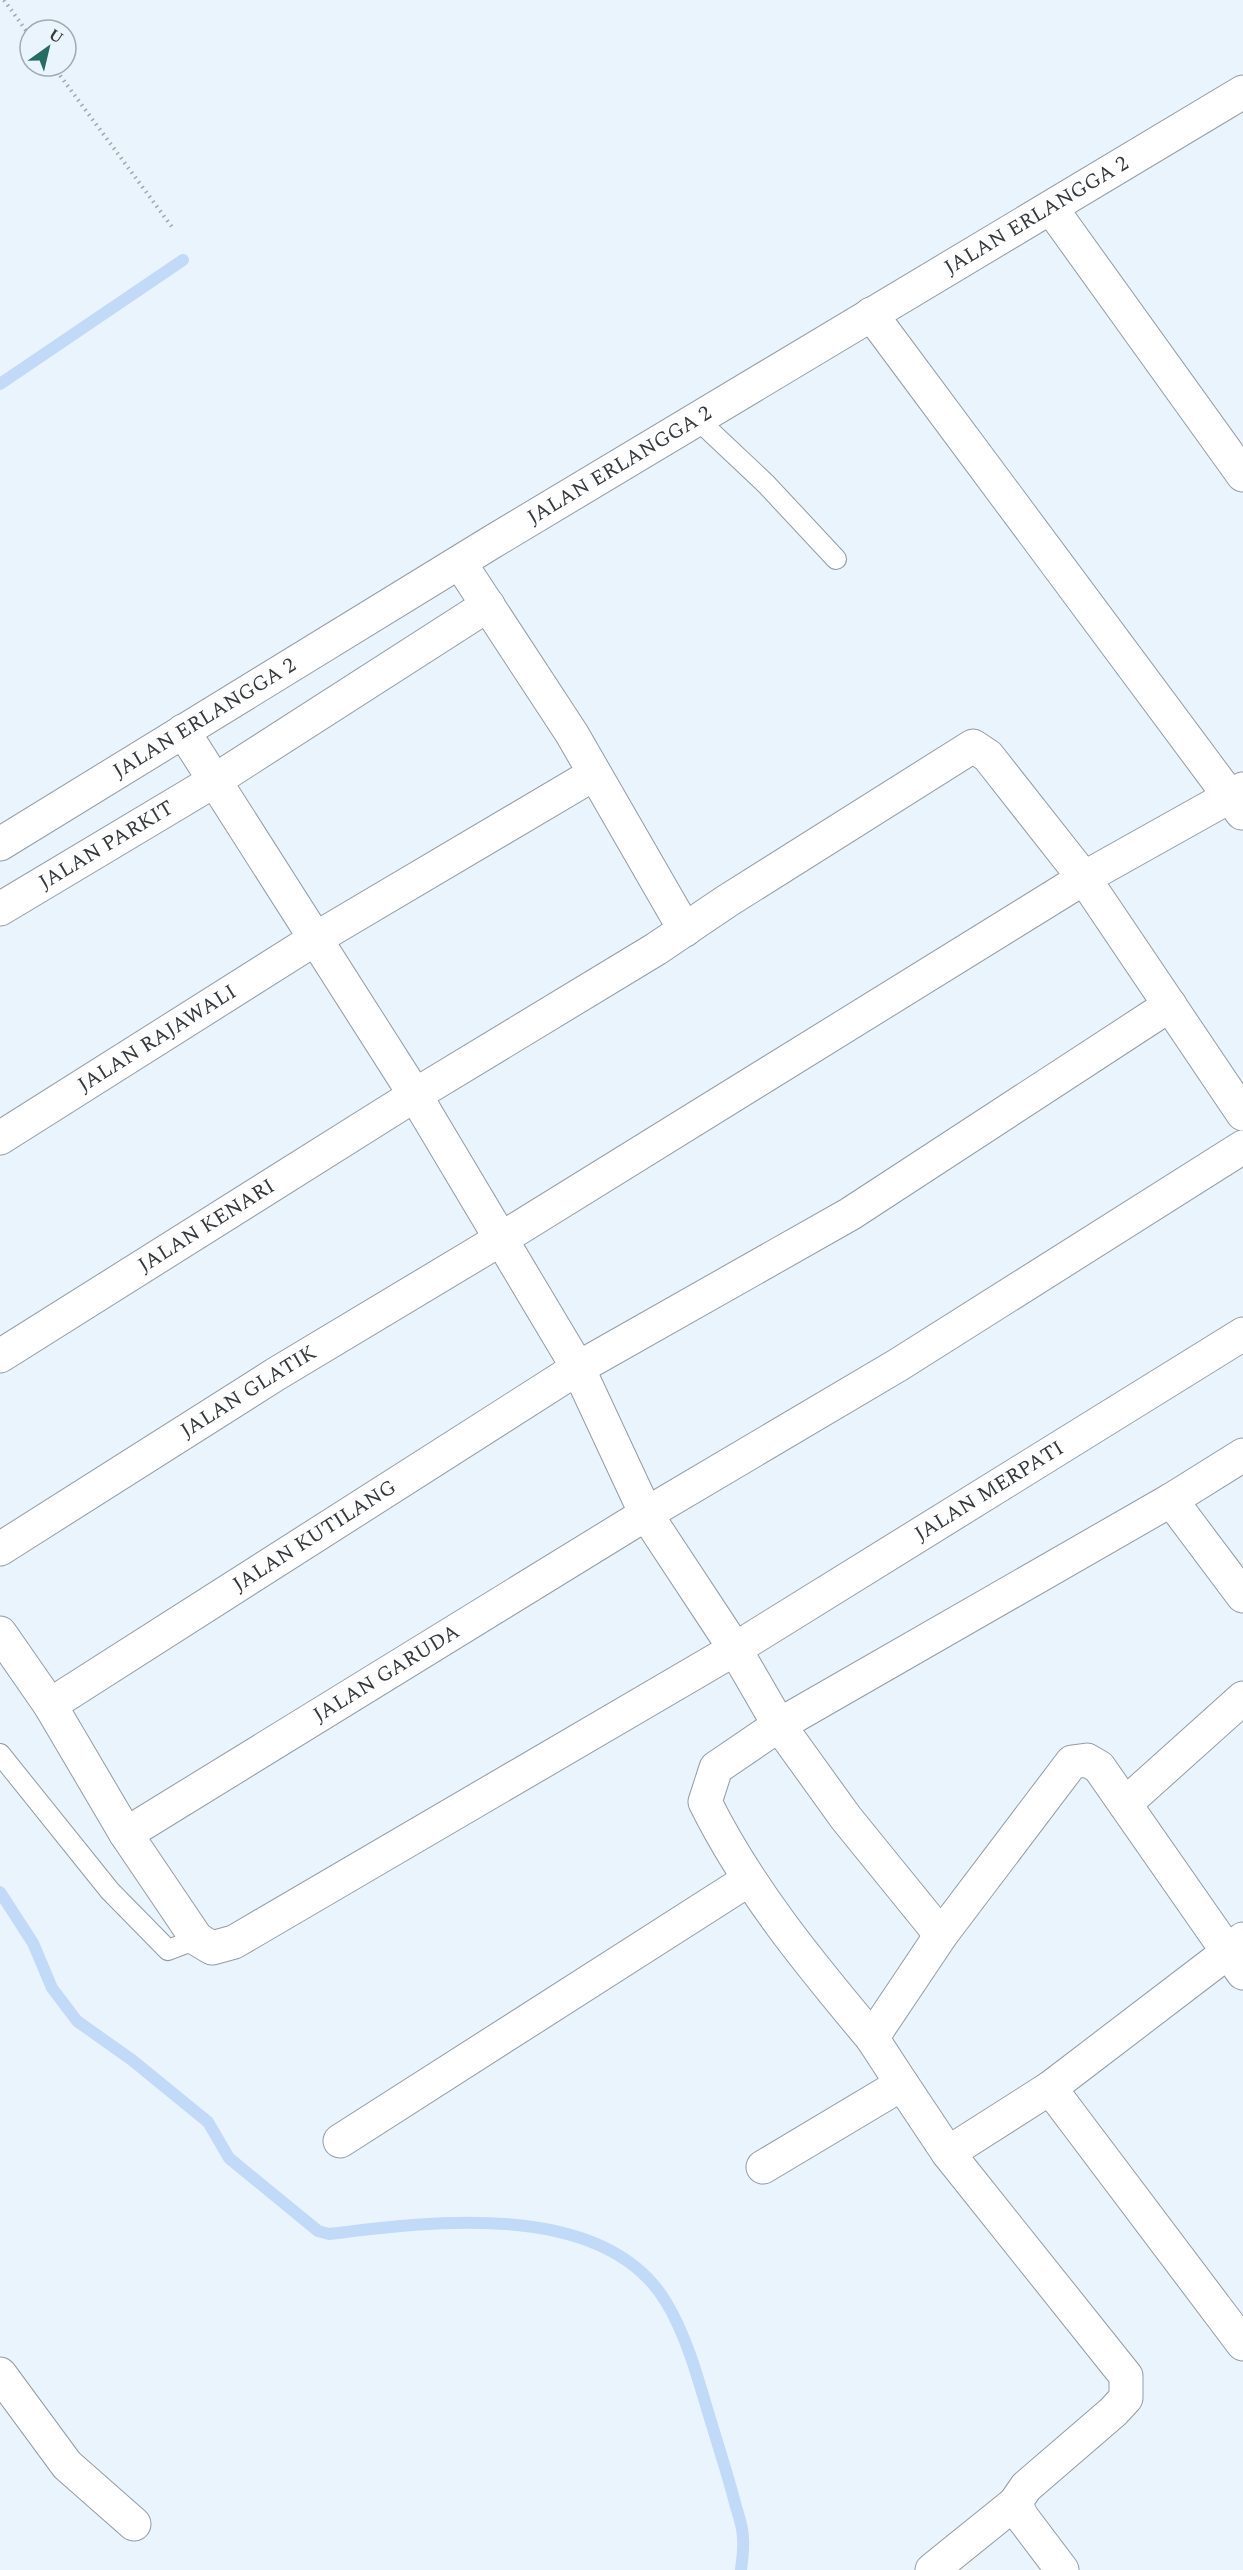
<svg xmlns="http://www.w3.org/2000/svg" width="1243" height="2570" viewBox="0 0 1243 2570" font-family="Spectral,serif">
	<rect width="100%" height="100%" fill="#eaf4fc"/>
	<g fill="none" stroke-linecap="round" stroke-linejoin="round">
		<path stroke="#c0daf8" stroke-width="12" d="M 0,384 L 183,260
			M 0,1892 L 33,1943 L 52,1988 L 77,2021 L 132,2060 L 208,2122 L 229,2158 L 318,2231 L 329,2234 C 430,2221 604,2199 666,2302 C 686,2335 697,2375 708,2412 C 717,2442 727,2472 735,2503 C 738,2514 743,2527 743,2538 C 744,2549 742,2560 741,2570"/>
		<defs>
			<path id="lane" d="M 696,418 L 766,484 L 836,559
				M 0,1754 L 110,1891 L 168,1950 L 197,1939"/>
			<g id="street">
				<path d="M 1051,208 L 1243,475"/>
				<path d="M 871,314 L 1242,813"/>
				<path d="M 460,563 L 572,734 L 685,930"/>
				<path d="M 183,731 L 415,1095 L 578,1368 L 646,1514 L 735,1649 L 779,1725 L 846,1818 L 941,1935"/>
				<path id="s1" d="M 0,844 L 492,542 L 1243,92"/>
				<path id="s2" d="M 0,909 L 214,781 L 488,605"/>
				<path id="s3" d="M 0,1138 L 315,939 L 594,774"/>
				<path id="s4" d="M 0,1356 L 415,1095 L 656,949 L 727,901 L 973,746 L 988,756 L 1084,878 L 1243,1114"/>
				<path d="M 1171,1500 L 1243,1596"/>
				<path id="s5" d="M 0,1549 L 276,1374 L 501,1239 L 1084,878 L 1243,789"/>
				<path id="s6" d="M 0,1633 L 50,1705 L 126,1834 L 197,1939 L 212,1948 L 234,1942 L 735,1649 L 1243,1334"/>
				<path id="s7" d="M 50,1705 L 578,1368 L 850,1214 L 1170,1005"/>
				<path d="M 1125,1804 L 1243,1698"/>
				<path id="s8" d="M 126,1834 L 646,1514 L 898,1365 L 1243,1147"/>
				<path d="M 872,2038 C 810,1964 748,1889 705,1802 L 716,1768 L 779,1725 L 1171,1500 L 1243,1455"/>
				<path d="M 902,2084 L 948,2153"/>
				<path d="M 1050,2088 L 1228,1952 L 1243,1973"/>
				<path d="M 340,2141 L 748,1880"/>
				<path d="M 763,2167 L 902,2084 L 872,2038 L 941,1935 L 1072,1762 L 1087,1760 L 1099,1767 L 1228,1952 L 1243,1939"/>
				<path d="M 0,2374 L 67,2465 L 134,2524"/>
				<path d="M 932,2570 L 1015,2503"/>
				<path d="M 1062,2570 L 1022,2517 L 1015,2503 L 1026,2487 L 1113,2412 L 1126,2398 L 1126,2376 L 948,2153 L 1050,2088 L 1243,2344"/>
			</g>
		</defs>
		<use href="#lane" stroke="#939ca3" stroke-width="22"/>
		<use href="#street" stroke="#939ca3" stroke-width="35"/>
		<path stroke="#9fa7ad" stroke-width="4" stroke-dasharray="1.5 4.5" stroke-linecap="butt" d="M 4,0 L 30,36
			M 53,66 L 172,227"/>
		<use href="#lane" stroke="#fff" stroke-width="20"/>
		<use href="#street" stroke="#fff" stroke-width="33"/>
	</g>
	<g text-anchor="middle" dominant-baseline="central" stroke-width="5" stroke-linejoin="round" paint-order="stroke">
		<g font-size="21" fill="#35393c" stroke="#eaf4fc">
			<text stroke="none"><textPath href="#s1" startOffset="1212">JALAN ERLANGGA 2</textPath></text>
			<text stroke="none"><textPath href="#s1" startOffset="726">JALAN ERLANGGA 2</textPath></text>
			<text stroke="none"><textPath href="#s1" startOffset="240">JALAN ERLANGGA 2</textPath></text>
			<text stroke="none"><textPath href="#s2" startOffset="124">JALAN PARKIT</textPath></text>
			<text stroke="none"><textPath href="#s3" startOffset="186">JALAN RAJAWALI</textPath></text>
			<text stroke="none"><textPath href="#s4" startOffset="244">JALAN KENARI</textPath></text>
			<text stroke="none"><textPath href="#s5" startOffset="294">JALAN GLATIK</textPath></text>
			<text stroke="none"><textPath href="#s6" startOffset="1284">JALAN MERPATI</textPath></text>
			<text stroke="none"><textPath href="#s7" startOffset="314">JALAN KUTILANG</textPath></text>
			<text stroke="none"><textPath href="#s8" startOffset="306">JALAN GARUDA</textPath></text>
		</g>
	</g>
	<g transform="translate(48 48) rotate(34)"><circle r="28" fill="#eaf4fc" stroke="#a2a9af" stroke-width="1.5"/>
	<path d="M0-4.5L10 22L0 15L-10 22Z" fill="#256c63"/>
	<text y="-9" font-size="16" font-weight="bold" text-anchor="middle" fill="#35393c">U</text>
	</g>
</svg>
